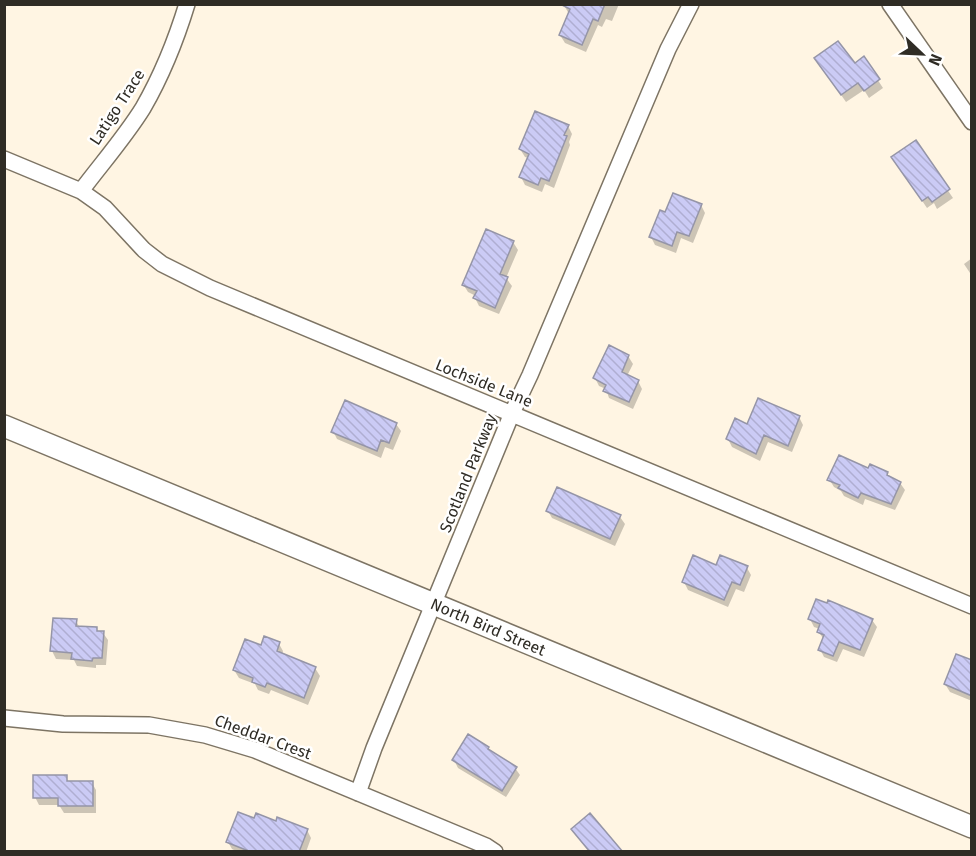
<svg xmlns="http://www.w3.org/2000/svg" width="976" height="856" viewBox="0 0 976 856" font-family="'Fira Sans',sans-serif">
	<defs>
		<pattern id="building-back-hatch" width="6" height="6" patternUnits="userSpaceOnUse" patternTransform="scale(1.5)"><rect width="6" height="6" fill="#cbcbf5"/><path d="M-1 5l2 2M0 0l6 6M5-1l2 2" fill="none" stroke="#afaed2"/></pattern>
	</defs>
	<rect width="100%" height="100%" fill="#fff5e3"/>
	<path fill="#0003" d="M 566,4 L 619,4 L 612,21 L 606,19 L 602,27 L 598,25 L 586,52 L 565,43 L 560,35 L 569,14 L 565,7 Z
		M 864,59 L 883,88 L 869,98 L 864,90 L 846,102 L 821,66 L 855,65 Z
		M 568,126 L 572,134 L 569,142 L 570,145 L 554,188 L 545,184 L 542,192 L 525,185 L 521,177 L 529,158 L 525,157 L 520,149 Z
		M 915,142 L 953,198 L 937,209 L 934,203 L 927,208 L 898,165 Z
		M 701,205 L 705,213 L 693,243 L 681,238 L 676,253 L 655,245 L 651,237 L 666,214 Z
		M 513,242 L 518,250 L 506,278 L 512,286 L 499,314 L 479,306 L 475,298 L 476,296 L 468,292 L 463,284 Z
		M 972,258 L 972,276 L 964,264 Z
		M 628,356 L 633,364 L 627,376 L 638,381 L 642,389 L 633,409 L 609,398 L 606,389 L 599,386 L 595,378 Z
		M 799,417 L 803,425 L 792,452 L 768,442 L 760,461 L 732,447 L 728,439 L 748,426 Z
		M 396,424 L 401,431 L 393,450 L 385,447 L 381,458 L 337,439 L 333,431 Z
		M 869,470 L 887,473 L 889,478 L 900,483 L 905,490 L 895,510 L 865,499 L 863,505 L 844,496 L 841,491 L 834,487 L 829,479 Z
		M 548,511 L 620,517 L 625,524 L 615,546 L 552,518 Z
		M 717,567 L 747,568 L 751,575 L 744,592 L 736,589 L 728,607 L 688,590 L 684,582 Z
		M 810,619 L 872,620 L 877,627 L 864,657 L 843,649 L 837,662 L 824,657 L 820,649 L 824,640 L 819,632 L 820,629 L 814,627 Z
		M 76,621 L 80,628 L 96,629 L 98,632 L 103,633 L 108,640 L 106,665 L 96,665 L 96,668 L 77,666 L 74,660 L 56,659 L 52,651 Z
		M 279,644 L 283,651 L 282,655 L 315,668 L 320,676 L 308,705 L 271,690 L 269,694 L 258,690 L 255,684 L 239,678 L 234,670 L 262,647 Z
		M 972,661 L 972,701 L 950,692 L 945,684 Z
		M 488,748 L 491,753 L 515,768 L 520,775 L 506,797 L 458,768 L 454,760 Z
		M 66,777 L 69,783 L 92,783 L 96,790 L 96,813 L 64,813 L 59,805 L 39,805 L 35,797 Z
		M 255,820 L 277,823 L 307,830 L 311,838 L 306,852 L 238,852 L 232,849 L 228,842 Z"/>
	<path fill="url(#building-back-hatch)" stroke="#9595a7" stroke-width="1.5" d="M 560,4 L 605,4 L 598,21 L 593,19 L 582,45 L 559,35 L 570,9 Z
		M 838,41 L 855,63 L 864,56 L 880,79 L 864,91 L 858,83 L 841,95 L 814,58 Z
		M 535,111 L 569,125 L 564,135 L 567,136 L 549,181 L 541,178 L 538,185 L 519,177 L 529,154 L 519,149 Z
		M 916,140 L 950,189 L 932,202 L 928,197 L 922,201 L 891,157 Z
		M 673,193 L 702,204 L 689,236 L 677,232 L 672,246 L 649,237 L 660,210 L 665,212 Z
		M 486,229 L 514,241 L 500,274 L 508,277 L 495,308 L 473,298 L 477,291 L 462,285 Z
		M 609,345 L 629,355 L 622,372 L 639,380 L 629,402 L 603,391 L 606,385 L 593,378 Z
		M 758,398 L 800,416 L 788,446 L 764,435 L 756,454 L 726,439 L 735,418 L 747,424 Z
		M 345,400 L 397,423 L 389,443 L 381,440 L 377,451 L 331,432 Z
		M 839,455 L 868,468 L 870,464 L 888,472 L 887,475 L 901,482 L 891,504 L 861,493 L 858,498 L 838,488 L 840,485 L 827,480 Z
		M 557,487 L 621,515 L 610,539 L 546,511 Z
		M 693,555 L 716,565 L 720,555 L 748,566 L 740,585 L 732,582 L 724,600 L 682,582 Z
		M 816,599 L 827,603 L 828,600 L 873,619 L 860,650 L 839,642 L 833,656 L 818,650 L 824,635 L 817,632 L 820,624 L 808,619 Z
		M 53,618 L 77,619 L 76,626 L 97,627 L 97,631 L 104,631 L 102,658 L 93,658 L 92,661 L 71,659 L 72,653 L 50,651 Z
		M 264,636 L 280,642 L 277,651 L 316,667 L 304,698 L 267,683 L 265,687 L 252,682 L 253,678 L 233,670 L 245,639 L 261,645 Z
		M 956,654 L 972,660 L 972,696 L 944,684 Z
		M 468,734 L 489,747 L 488,749 L 517,767 L 502,791 L 452,760 Z
		M 33,775 L 67,775 L 67,781 L 93,781 L 93,806 L 58,806 L 58,798 L 33,798 Z
		M 238,812 L 254,818 L 256,813 L 276,821 L 277,817 L 308,829 L 299,852 L 251,852 L 226,842 Z
		M 590,813 L 623,852 L 590,852 L 571,829 Z"/>
	<g fill="none" stroke-linecap="round" stroke-linejoin="round">
		<defs>
			<path id="street" d="M 890,4 L 972,122
				M 4,159 L 81,191 L 105,208 L 144,250 L 162,264 L 210,288 L 972,606
				M 81,191 C 102,163 125,137 143,108 C 162,75 176,40 187,4
				M 4,718 L 63,724 L 149,725 L 205,735 L 255,750 L 486,846 L 495,852
				M 358,793 L 374,748 L 512,413 L 530,375 L 668,49 L 691,4"/>
			<path id="secondary" d="M 4,426 L 972,827"/>
		</defs>
		<use href="#street" stroke="#7d7464" stroke-width="18"/>
		<use href="#secondary" stroke="#7d7464" stroke-width="24"/>
		<use href="#street" stroke="#fff" stroke-width="15"/>
		<use href="#secondary" stroke="#fff" stroke-width="21"/>
	</g>
	<g text-anchor="middle" dominant-baseline="central" stroke-width="5" stroke-linejoin="round" paint-order="stroke">
		<g font-size="16" fill="#2f2c25" stroke="#fff">
			<text transform="translate(117 107) rotate(-57)">Latigo Trace</text>
			<text transform="translate(484 383) rotate(22)">Lochside Lane</text>
			<text transform="translate(468 473) rotate(-68)">Scotland Parkway</text>
			<text transform="translate(488 627) rotate(23)">North Bird Street</text>
			<text transform="translate(263 737) rotate(20)">Cheddar Crest</text>
		</g>
	</g>
	<rect width="976" height="856" fill="none" stroke="#2f2c25" stroke-width="12"/>
	<g transform="translate(922 54) rotate(113)" stroke="#ffffff" stroke-width="4.5" paint-order="stroke">
	<path d="M0-4.5L10 22L0 15L-10 22Z" fill="#2f2c25"/>
	<text y="-9" font-size="16" font-weight="bold" text-anchor="middle" fill="#2f2c25">N</text>
	</g>
</svg>
